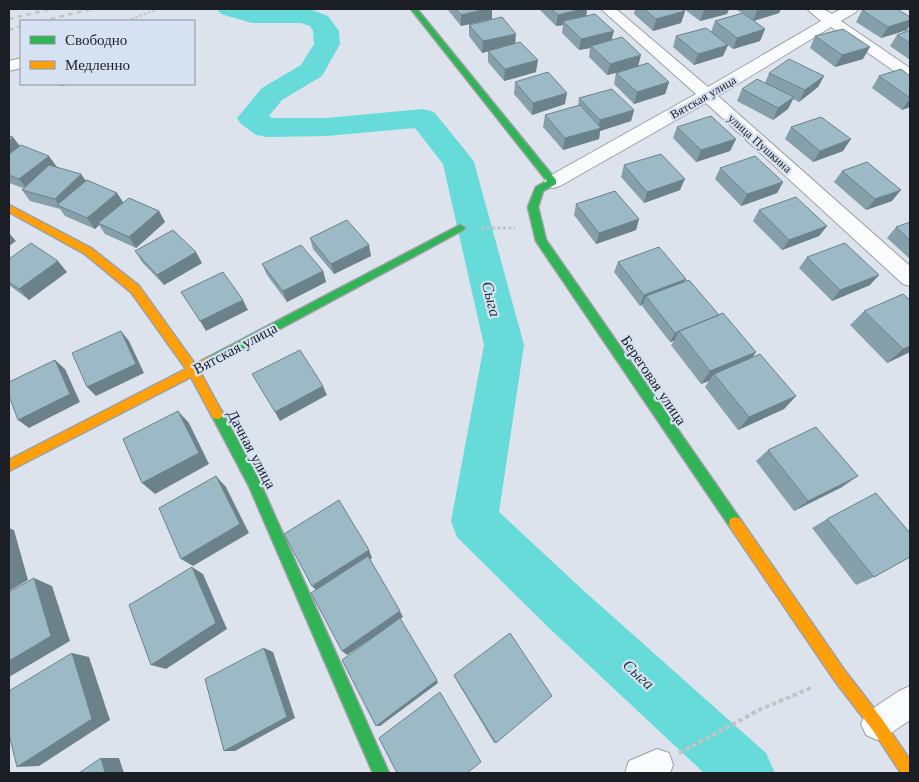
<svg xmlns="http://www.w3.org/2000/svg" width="919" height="782" viewBox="0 0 919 782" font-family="'Libre Baskerville',serif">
	<rect width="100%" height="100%" fill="#dce3ec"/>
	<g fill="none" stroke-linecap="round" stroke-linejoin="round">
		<path fill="#67dbd9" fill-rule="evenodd" d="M 217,9 L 310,9 L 328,16 L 339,31 L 340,44 L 322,76 L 282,100 L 269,116 L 273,118 L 326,118 L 423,109 L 434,112 L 469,155 L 474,162 L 524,345 L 499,512 L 584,591 L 766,753 L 775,773 L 704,773 L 548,627 L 457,537 L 451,521 L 484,345 L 443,164 L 415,128 L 326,136 L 267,137 L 256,135 L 241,124 L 237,118 L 262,88 L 301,65 L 314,44 L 313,31 L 310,26 L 301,23 L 252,23 L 221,14 Z"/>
		<defs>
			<path id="street" d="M 601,9 L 616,9 L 708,87 L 821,21 L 807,9 L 823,9 L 832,14 L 841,9 L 858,9 L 856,12 L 841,21 L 910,68 L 910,80 L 904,78 L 831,27 L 718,96 L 910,266 L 910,286 L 903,284 L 706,103 L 560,186 L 553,188 L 546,186 L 544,182 L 546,178 L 696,94 Z
				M 21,58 L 21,68 L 9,71 L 9,61 Z
				M 910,686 L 910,720 L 888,735 L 877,740 L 866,735 L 861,724 L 866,713 L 899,691 Z
				M 657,749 L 669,753 L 673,765 L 670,773 L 625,773 L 629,761 Z"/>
			<path id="fast" d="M 411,9 L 417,9 L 556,180 L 556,184 L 543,191 L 538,207 L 546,240 L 740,519 L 741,523 L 740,527 L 735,529 L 730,527 L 536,241 L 528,207 L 536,187 L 547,181 Z
				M 460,225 L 465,228 L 463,230 L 213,365 L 205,365 L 204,362 L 205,359 Z
				M 217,409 L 221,410 L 258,478 L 389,773 L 373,773 L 249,486 L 211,414 L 213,410 Z"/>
			<path id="slow" d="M 9,205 L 91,248 L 139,286 L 195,364 L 209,357 L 213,359 L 214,362 L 213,365 L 200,372 L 223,414 L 221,418 L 217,419 L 213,418 L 191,377 L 9,471 L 9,460 L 186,369 L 131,292 L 85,254 L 9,212 Z
				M 735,517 L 740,519 L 845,671 L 882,719 L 910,760 L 910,773 L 901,773 L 872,729 L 835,681 L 730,527 L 729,523 L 730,519 Z"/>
		</defs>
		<use href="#street" stroke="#9ba0a7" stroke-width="2"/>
		<use href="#fast" stroke="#9ba0a7" stroke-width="3"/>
		<use href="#slow" stroke="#9ba0a7" stroke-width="3"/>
		<path stroke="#c2c3c6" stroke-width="2" stroke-dasharray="2.5 2" stroke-linecap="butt" d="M 127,21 L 157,9"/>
		<path stroke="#c2c3c6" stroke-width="3" stroke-dasharray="3 2.5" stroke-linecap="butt" d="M 481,228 L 515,228"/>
		<path stroke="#c2c3c6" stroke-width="4" stroke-dasharray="4.5 3" stroke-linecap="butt" d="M 679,753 L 761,709 L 813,687"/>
		<use href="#street" fill="#fafbfc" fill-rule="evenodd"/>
		<use href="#fast" fill="#30b455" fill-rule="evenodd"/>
		<use href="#slow" fill="#ff9f0a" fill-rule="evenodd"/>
		<path stroke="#c2c4c7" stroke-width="2.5" stroke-dasharray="4.5 4.5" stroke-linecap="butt" d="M 9,19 L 51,9
			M 42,21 L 92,9
			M 9,30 L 21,26"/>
	</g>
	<path fill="#85a0aa" d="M 448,9 L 492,9 L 492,19 L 461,26 L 448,10 Z
		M 541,9 L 587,9 L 586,16 L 639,66 L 669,82 L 665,94 L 634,104 L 614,84 L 616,73 L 607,75 L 589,57 L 590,48 L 579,50 L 562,33 L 563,25 L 556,26 L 540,10 Z
		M 635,9 L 681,9 L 685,11 L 681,23 L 653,31 L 634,14 Z
		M 684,9 L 729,9 L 727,14 L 700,21 Z
		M 735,9 L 781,9 L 779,13 L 754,21 L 765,29 L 760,41 L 733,49 L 728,45 L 723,56 L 694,65 L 673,47 L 676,36 L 711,32 L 715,21 L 742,13 Z
		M 862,10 L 910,17 L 910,24 L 907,30 L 881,38 L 856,22 Z
		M 469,25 L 515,43 L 536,72 L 504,81 L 488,62 L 488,51 L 482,53 L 469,36 Z
		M 910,30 L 910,60 L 890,46 L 897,35 Z
		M 815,36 L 863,59 L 835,67 L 810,48 Z
		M 769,73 L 824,76 L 818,87 L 799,102 L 793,99 L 788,109 L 773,120 L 737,101 L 742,89 L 765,83 Z
		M 879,76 L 910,76 L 910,107 L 902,110 L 872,88 Z
		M 515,82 L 565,104 L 532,115 L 514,94 Z
		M 579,98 L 634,110 L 631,121 L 600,131 L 599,139 L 563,150 L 543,127 L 545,115 L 578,106 Z
		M 677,127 L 736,139 L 730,151 L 696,162 L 673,138 Z
		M 791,127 L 843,151 L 813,162 L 785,139 Z
		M 9,136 L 20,146 L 56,167 L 86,181 L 117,193 L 123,202 L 159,211 L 165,222 L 136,248 L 105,234 L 99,225 L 95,229 L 65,216 L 60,209 L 30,201 L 22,190 L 23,188 L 9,183 Z
		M 624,165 L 680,190 L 644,203 L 621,177 Z
		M 720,168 L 783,182 L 777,193 L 741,206 L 715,179 Z
		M 842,171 L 892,201 L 866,210 L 834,182 Z
		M 576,204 L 639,219 L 636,230 L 596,244 L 574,215 Z
		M 759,210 L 827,226 L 819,236 L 782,250 L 753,221 Z
		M 910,222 L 910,259 L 887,238 L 896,227 Z
		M 310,238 L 371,256 L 334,274 L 313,249 Z
		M 135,251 L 202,263 L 164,285 L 142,262 Z
		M 807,257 L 870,285 L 832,301 L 799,268 Z
		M 9,259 L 67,272 L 29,300 L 9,285 Z
		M 618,262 L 685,282 L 756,352 L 752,358 L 796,396 L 784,409 L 738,430 L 705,387 L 709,381 L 701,384 L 671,345 L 674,341 L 670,342 L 642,306 L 643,304 L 640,306 L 614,272 Z
		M 262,264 L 323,271 L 326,282 L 287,302 L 267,275 Z
		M 910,300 L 910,352 L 887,363 L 850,325 L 864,311 Z
		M 768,450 L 842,487 L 794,511 L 756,461 Z
		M 827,519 L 874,577 L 856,585 L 812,528 Z
		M 454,675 L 496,743 L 494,743 L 455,678 Z"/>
	<path fill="#6c828b" d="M 486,9 L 492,9 L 492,19 L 461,26 L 461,15 Z
		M 582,9 L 587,9 L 586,19 L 563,21 L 563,25 L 556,26 L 558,15 Z
		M 709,9 L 729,9 L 727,14 L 700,21 L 704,10 Z
		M 761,9 L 781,9 L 779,13 L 753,21 L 757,10 Z
		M 685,11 L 681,23 L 653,31 L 656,19 Z
		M 910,20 L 910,24 L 907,30 L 881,38 L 888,27 Z
		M 765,29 L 760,41 L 733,49 L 737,38 Z
		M 614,31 L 611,42 L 591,46 L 590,48 L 579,50 L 581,39 Z
		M 516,34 L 515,45 L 482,53 L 483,41 Z
		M 728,45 L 723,56 L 694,65 L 698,54 Z
		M 870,47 L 863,59 L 835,67 L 842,55 Z
		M 641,55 L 638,67 L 607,75 L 610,64 Z
		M 538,60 L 536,72 L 504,81 L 505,69 Z
		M 824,76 L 818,87 L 799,102 L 805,90 Z
		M 669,82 L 665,94 L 634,104 L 637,92 Z
		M 59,84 L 71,84 L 61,86 Z
		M 567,93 L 565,104 L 532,115 L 533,103 Z
		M 794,97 L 788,109 L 773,120 L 778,108 Z
		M 910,98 L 910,107 L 902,110 Z
		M 634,110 L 631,121 L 600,131 L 599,139 L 563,150 L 565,138 L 598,128 L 600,120 Z
		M 13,137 L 22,149 L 9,159 L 9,141 Z
		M 736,139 L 730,151 L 696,162 L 701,150 Z
		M 851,139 L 843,151 L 813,162 L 820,151 Z
		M 49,156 L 57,167 L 28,190 L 19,179 Z
		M 81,174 L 89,185 L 60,207 L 55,199 Z
		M 685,179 L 680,190 L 644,203 L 647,192 Z
		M 783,182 L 777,193 L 741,206 L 747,194 Z
		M 901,190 L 892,201 L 866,210 L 875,199 Z
		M 117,193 L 124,204 L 98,223 L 99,225 L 95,229 L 87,218 Z
		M 159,211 L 165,222 L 136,248 L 129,237 Z
		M 639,219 L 636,230 L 596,244 L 599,233 Z
		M 827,226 L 819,236 L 782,250 L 789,240 Z
		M 9,233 L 16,241 L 9,246 Z
		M 369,245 L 371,256 L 334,274 L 331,264 Z
		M 196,252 L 202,263 L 164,285 L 157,275 Z
		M 58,261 L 67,272 L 29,300 L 19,289 Z
		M 323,271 L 326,282 L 287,302 L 283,291 Z
		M 879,275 L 870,285 L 832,301 L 840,290 Z
		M 686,279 L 681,289 L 646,296 L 643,304 L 640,306 L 644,295 Z
		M 243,300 L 248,310 L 206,331 L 200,321 Z
		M 121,331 L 129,341 L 144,373 L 96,396 L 87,387 Z
		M 679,331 L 674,341 L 670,342 L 675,333 Z
		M 910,346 L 910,352 L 887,363 L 903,349 Z
		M 756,352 L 746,366 L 714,374 L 709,381 L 701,384 L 710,371 Z
		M 55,360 L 65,369 L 80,402 L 29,428 L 18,420 Z
		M 323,386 L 327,395 L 280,421 L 275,412 Z
		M 796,396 L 784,409 L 738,430 L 749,417 Z
		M 178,411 L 189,423 L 209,464 L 155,494 L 142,483 Z
		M 216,476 L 226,487 L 249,533 L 193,566 L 181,559 Z
		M 858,476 L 842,487 L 794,511 L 808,501 Z
		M 9,528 L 14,530 L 28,580 L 9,591 Z
		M 369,550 L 372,558 L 319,593 L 312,586 Z
		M 192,567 L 203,574 L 227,629 L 166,669 L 151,665 Z
		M 34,578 L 52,586 L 70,641 L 9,677 L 9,661 Z
		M 400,611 L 403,617 L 347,655 L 342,651 Z
		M 264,648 L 273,652 L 295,718 L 235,751 L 224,751 Z
		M 72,653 L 89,657 L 110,720 L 39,766 L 17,767 Z
		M 437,680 L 438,683 L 380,726 L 376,726 Z
		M 101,758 L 119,758 L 124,773 L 105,773 Z"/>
	<path fill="#9bbac6" stroke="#6c828b" d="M 456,9 L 486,9 L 461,15 Z
		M 551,9 L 582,9 L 558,15 Z
		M 644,9 L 681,9 L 685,11 L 656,19 Z
		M 868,9 L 897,9 L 910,17 L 910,20 L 888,27 L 862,10 Z
		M 743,13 L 765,29 L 737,38 L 715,21 Z
		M 595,14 L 614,31 L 581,39 L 563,21 Z
		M 502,17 L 516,34 L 483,41 L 469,25 Z
		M 706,28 L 728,45 L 698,54 L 676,36 Z
		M 843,29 L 870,47 L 842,55 L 815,36 Z
		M 910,30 L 910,43 L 897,35 Z
		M 622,37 L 641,55 L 610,64 L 591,46 Z
		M 520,42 L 538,60 L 505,69 L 488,51 Z
		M 789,59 L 824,76 L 805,90 L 769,73 Z
		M 648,63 L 669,82 L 637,92 L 616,73 Z
		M 901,69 L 910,76 L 910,98 L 879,76 Z
		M 548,72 L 567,93 L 533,103 L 515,82 Z
		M 757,79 L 794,97 L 778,108 L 742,89 Z
		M 612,89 L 634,110 L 600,120 L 579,98 Z
		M 580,105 L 601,128 L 565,138 L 545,115 Z
		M 711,116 L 736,139 L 701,150 L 677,127 Z
		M 821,117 L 851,139 L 820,151 L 791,127 Z
		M 9,136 L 13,137 L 9,141 Z
		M 21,145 L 49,156 L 19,179 L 9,175 L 9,154 Z
		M 661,154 L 685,179 L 647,192 L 624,165 Z
		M 755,156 L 783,182 L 747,194 L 720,168 Z
		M 867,162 L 901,190 L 875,199 L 842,171 Z
		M 49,165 L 81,174 L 55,199 L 22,190 Z
		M 87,180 L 117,193 L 87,218 L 57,205 Z
		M 615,191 L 639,219 L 599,233 L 576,204 Z
		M 796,197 L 827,226 L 789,240 L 759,210 Z
		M 129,198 L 159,211 L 129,237 L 98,223 Z
		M 347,220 L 369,245 L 331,264 L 310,238 Z
		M 910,222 L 910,240 L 896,227 Z
		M 173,230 L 196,252 L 157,275 L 135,251 Z
		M 31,243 L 58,261 L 19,289 L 9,282 L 9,259 Z
		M 845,243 L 879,275 L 840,290 L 807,257 Z
		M 301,245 L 323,271 L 283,291 L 262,264 Z
		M 659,247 L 686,279 L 644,295 L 618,262 Z
		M 223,272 L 243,300 L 200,321 L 181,292 Z
		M 689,280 L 719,315 L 675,333 L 646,296 Z
		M 903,294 L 910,300 L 910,346 L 903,349 L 864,311 Z
		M 723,313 L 756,352 L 710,371 L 679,331 Z
		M 121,331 L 136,364 L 87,387 L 72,353 Z
		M 300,350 L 323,386 L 275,412 L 252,374 Z
		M 760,354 L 796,396 L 749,417 L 714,374 Z
		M 55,360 L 70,394 L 18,420 L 9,396 L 9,382 Z
		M 178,411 L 199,453 L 142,483 L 123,439 Z
		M 816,427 L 858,476 L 808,501 L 768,450 Z
		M 216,476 L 240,524 L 181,559 L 159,508 Z
		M 876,493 L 910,533 L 910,557 L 874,577 L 827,519 Z
		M 339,500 L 369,550 L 312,586 L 284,534 Z
		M 368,556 L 400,611 L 342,651 L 311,593 Z
		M 192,567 L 216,623 L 151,665 L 129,605 Z
		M 34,578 L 51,636 L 9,661 L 9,592 Z
		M 400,618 L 437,680 L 376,726 L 342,660 Z
		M 510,633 L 552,696 L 496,743 L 454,675 Z
		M 264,648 L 287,717 L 224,751 L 205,679 Z
		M 72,653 L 92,719 L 17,767 L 9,734 L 9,691 Z
		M 440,692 L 481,762 L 467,773 L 397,773 L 379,738 Z
		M 101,758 L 105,773 L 79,773 Z"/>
	<g text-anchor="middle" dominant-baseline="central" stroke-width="4.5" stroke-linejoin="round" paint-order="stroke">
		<g font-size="12" fill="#1b1f25" stroke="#d6e2f2">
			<text transform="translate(703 97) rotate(-30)">Вятская улица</text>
			<text transform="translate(760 143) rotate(42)">улица Пушкина</text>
		</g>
		<g font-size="15" fill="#1b1f25" stroke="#d6e2f2">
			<text transform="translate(235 348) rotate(-28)">Вятская улица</text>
			<text transform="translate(654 380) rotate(56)">Береговая улица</text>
			<text transform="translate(252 449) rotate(62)">Дачная улица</text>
		</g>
		<g font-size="16" font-style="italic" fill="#213b39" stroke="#d6e2f2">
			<text transform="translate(492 299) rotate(76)">Сыга</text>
			<text transform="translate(639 674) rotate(43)">Сыга</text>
		</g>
	</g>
	<rect width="919" height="782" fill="none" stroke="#1b1f25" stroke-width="20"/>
	<rect x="20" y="20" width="175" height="65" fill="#d6e2f2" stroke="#8b94a0"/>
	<rect x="30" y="36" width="25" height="8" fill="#30b455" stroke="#8b94a0"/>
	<text x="65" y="45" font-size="15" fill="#1b1f25">Свободно</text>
	<rect x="30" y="61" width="25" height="8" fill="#ff9f0a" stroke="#8b94a0"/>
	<text x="65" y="70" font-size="15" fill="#1b1f25">Медленно</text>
</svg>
